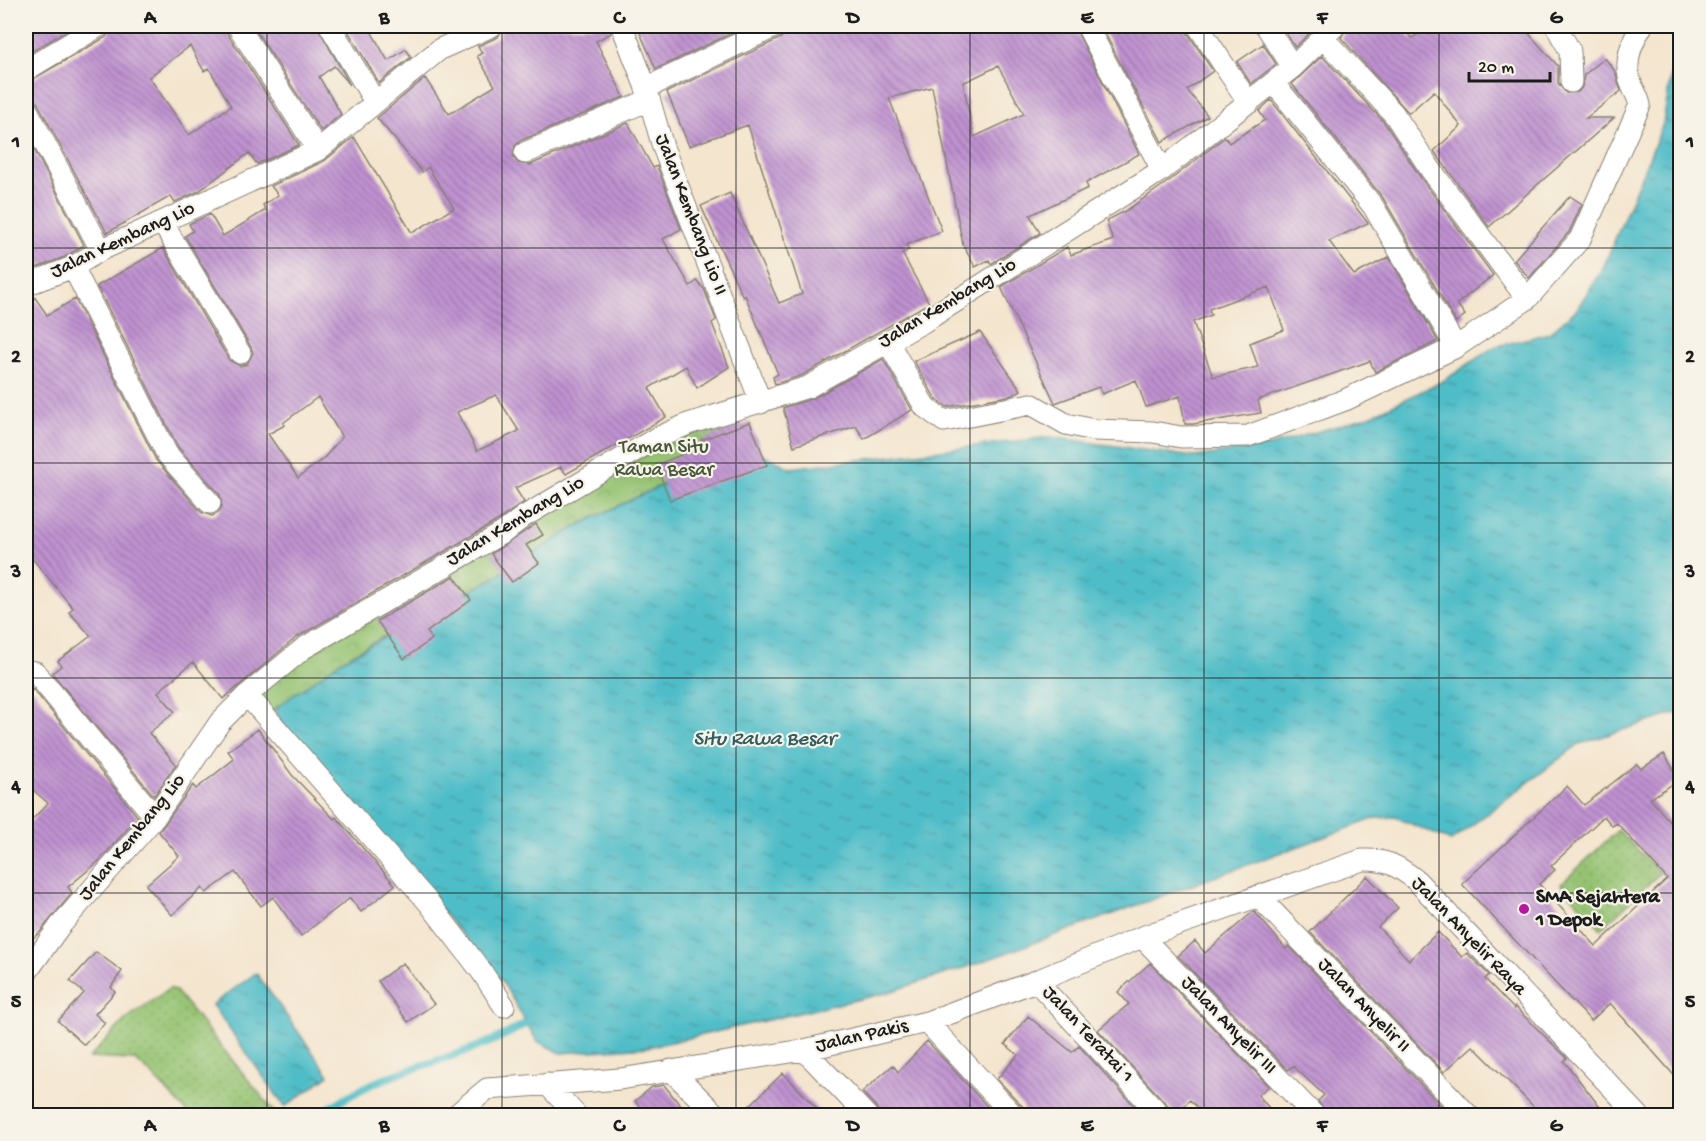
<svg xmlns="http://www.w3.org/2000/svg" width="1706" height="1141" viewBox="0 0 1706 1141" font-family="'Gochi Hand',sans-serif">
	<defs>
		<pattern id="grass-dots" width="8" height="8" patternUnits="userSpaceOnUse" patternTransform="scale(1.5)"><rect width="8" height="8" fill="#95c372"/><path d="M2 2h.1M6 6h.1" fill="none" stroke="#80a762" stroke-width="1.8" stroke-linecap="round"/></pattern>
		<pattern id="park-crowns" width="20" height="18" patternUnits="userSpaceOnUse" patternTransform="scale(1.5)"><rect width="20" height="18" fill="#95c372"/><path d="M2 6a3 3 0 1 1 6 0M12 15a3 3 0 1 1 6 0" fill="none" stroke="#80a762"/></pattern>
		<pattern id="water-ripples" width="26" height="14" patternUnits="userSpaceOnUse" patternTransform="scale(1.5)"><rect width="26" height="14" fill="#50bdc8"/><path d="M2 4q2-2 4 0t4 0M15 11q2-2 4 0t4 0" fill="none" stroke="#4299a2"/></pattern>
		<pattern id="building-back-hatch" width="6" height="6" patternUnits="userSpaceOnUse" patternTransform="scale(1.5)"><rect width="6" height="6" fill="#bf92d0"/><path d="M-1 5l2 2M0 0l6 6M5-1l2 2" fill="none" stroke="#9a76a8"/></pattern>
	</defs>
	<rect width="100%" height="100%" fill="#f7f3e8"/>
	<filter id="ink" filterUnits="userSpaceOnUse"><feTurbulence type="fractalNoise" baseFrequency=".0167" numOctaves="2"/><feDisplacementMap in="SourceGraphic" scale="12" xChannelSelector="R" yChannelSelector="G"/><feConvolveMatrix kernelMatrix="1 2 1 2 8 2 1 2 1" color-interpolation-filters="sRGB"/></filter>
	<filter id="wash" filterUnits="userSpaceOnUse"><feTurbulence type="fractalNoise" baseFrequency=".008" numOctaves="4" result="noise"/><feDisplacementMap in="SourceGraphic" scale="24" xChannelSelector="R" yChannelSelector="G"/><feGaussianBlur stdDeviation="1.35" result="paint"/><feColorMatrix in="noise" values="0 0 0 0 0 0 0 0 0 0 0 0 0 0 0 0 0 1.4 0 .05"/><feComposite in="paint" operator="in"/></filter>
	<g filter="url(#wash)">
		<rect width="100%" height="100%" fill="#f4e5ce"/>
		<path fill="url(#grass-dots)" stroke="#587047" stroke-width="1.5" d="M 1618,830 L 1660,873 L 1601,929 L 1561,884 Z
			M 170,988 L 176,991 L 277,1115 L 190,1115 L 149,1072 L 135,1060 L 89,1058 L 126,1019 Z"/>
		<path fill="url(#park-crowns)" stroke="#587047" stroke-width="1.5" d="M 734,411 L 745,445 L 579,525 L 494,578 L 379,639 L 341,661 L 266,716 L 247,695 L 523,517 Z"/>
		<path fill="url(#water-ripples)" stroke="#366c72" stroke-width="1.5" d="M 1679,26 L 1680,26 L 1680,712 L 1579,744 L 1451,841 L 1395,817 L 1376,818 L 970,966 L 886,993 L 649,1047 L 561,1053 L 537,1041 L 502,981 L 278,720 L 276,708 L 341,661 L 494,578 L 579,525 L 745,445 L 790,468 L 1051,437 L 1194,457 L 1269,446 L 1370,416 L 1443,381 L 1494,347 L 1549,333 L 1577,309 L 1604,266 L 1663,124 Z
			M 256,973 L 329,1075 L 285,1107 L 212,1005 Z"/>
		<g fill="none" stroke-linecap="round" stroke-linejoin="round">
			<path stroke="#50bdc8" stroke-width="8" d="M 318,1116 C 338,1102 357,1090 379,1081 C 428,1061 479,1052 525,1024"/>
		</g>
		<g id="blocks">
			<path fill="url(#building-back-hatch)" fill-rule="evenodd" d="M 26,26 L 75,26 L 26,55 Z
				M 112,26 L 225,26 L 227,33 L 299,145 L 257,164 L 249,153 L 199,191 L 175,202 L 171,196 L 107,233 L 37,102 L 26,95 L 26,83 L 106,37 ZM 190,46 L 204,71 L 209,68 L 231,106 L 189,135 L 149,77 Z
				M 253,26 L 317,26 L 350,85 L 334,66 L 319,77 L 341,114 L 321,131 Z
				M 345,26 L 368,26 L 388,61 L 406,49 L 411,57 L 379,83 Z
				M 504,26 L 609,26 L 611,33 L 596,41 L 624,97 L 520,141 L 515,146 L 513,157 L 518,163 L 530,165 L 628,123 L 653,168 L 657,166 L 681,229 L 663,239 L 690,286 L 697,281 L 704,289 L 716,320 L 712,323 L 729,367 L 697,388 L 686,366 L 649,388 L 666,417 L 566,474 L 561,467 L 515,488 L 524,502 L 497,521 L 297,637 L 223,699 L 193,662 L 158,692 L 175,712 L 149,733 L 176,764 L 154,796 L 52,673 L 61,666 L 58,661 L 91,636 L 69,612 L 73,608 L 26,551 L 26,298 L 34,296 L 47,315 L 75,299 L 156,460 L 201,512 L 212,516 L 218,513 L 222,507 L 220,495 L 178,447 L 97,286 L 163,248 L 229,360 L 240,366 L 247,364 L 253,353 L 251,347 L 185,236 L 193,231 L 189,224 L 210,214 L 223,236 L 266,210 L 263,205 L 278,195 L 271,186 L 324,161 L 354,137 L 412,233 L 454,208 L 428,167 L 422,172 L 377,118 L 425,78 L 449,114 L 495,86 L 477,56 L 482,53 L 478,46 L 498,37 ZM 496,395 L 519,431 L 477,451 L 457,412 ZM 318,397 L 342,437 L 324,458 L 298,478 L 268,434 L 285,425 L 283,423 Z
				M 637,26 L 747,26 L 656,69 Z
				M 789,26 L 1074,26 L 1139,154 L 1086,183 L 1088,188 L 1030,215 L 1040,233 L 991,264 L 989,260 L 975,267 L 963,245 L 932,87 L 889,98 L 942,231 L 906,245 L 909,250 L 902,253 L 929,303 L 803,375 L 775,384 L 773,377 L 778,374 L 745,295 L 743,297 L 701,206 L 730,193 L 779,303 L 802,294 L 748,125 L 689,146 L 667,92 L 781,38 ZM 998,66 L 1024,114 L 974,137 L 963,83 Z
				M 1101,26 L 1183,26 L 1213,71 L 1187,90 L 1208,116 L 1162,142 Z
				M 1290,26 L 1317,26 L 1295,47 L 1284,30 Z
				M 1347,26 L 1398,26 L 1412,38 L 1430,26 L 1522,26 L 1558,66 L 1558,83 L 1566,93 L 1578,92 L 1582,87 L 1584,75 L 1605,58 L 1615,71 L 1621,91 L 1586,118 L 1614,118 L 1489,227 L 1434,151 L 1461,126 L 1434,91 L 1409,113 L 1341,38 Z
				M 1263,44 L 1276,64 L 1251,84 L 1237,62 Z
				M 1322,56 L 1384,122 L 1421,178 L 1493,275 L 1457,304 L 1465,315 L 1456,322 L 1383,198 L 1292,84 Z
				M 1271,100 L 1368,223 L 1329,241 L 1354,275 L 1389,257 L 1438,341 L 1375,372 L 1370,361 L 1258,400 L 1261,413 L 1193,424 L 1185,424 L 1180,396 L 1146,407 L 1136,380 L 1102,394 L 1099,387 L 1055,403 L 1001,287 L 1067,247 L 1071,255 L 1113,240 L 1106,221 L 1127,210 L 1169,181 L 1225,137 L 1229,143 L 1265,120 L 1259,111 ZM 1269,287 L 1284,330 L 1250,343 L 1258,367 L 1213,377 L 1193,322 L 1211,315 L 1209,309 Z
				M 26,134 L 84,245 L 67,256 L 26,272 Z
				M 1570,196 L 1582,204 L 1569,232 L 1529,278 L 1514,260 Z
				M 980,332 L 1021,390 L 1013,395 L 947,407 L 935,398 L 914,361 Z
				M 883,359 L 912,410 L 864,439 L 856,426 L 794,446 L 783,408 L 814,398 Z
				M 750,422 L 767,465 L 670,500 L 656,465 L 703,446 L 701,440 Z
				M 536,524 L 543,535 L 526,545 L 539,563 L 512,582 L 491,554 Z
				M 454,576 L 471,600 L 427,632 L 432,639 L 404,659 L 377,621 Z
				M 33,689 L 138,817 L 98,862 L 68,887 L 72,893 L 40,932 L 26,944 L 26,826 L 48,803 L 26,784 L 26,695 Z
				M 258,729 L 292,775 L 334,819 L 336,817 L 395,885 L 361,912 L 350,898 L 301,936 L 273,897 L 261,906 L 235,872 L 206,893 L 202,888 L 172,915 L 146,885 L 179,856 L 159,832 L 193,785 L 196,789 L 234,759 L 228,751 Z
				M 1664,754 L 1680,779 L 1650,799 L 1680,833 L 1680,1082 L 1610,1003 L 1591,1021 L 1462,884 L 1567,786 L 1584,805 L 1637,764 L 1641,769 ZM 1604,816 L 1612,826 L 1617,823 L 1667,879 L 1596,946 L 1539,884 L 1555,870 L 1551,866 Z
				M 1367,876 L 1398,908 L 1378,927 L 1409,960 L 1438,932 L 1462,957 L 1467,953 L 1489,975 L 1485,979 L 1514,1009 L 1515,1007 L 1567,1058 L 1564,1061 L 1607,1116 L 1543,1116 L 1473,1046 L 1444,1072 L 1310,932 Z
				M 1254,911 L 1286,949 L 1289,946 L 1451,1116 L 1327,1116 L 1318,1101 L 1324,1095 L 1293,1066 L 1288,1070 L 1178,956 L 1195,941 L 1205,953 Z
				M 96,952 L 122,971 L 111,987 L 115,992 L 95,1014 L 105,1023 L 84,1045 L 58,1021 L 84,993 L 70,981 Z
				M 403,963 L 434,1004 L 408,1022 L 378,981 Z
				M 1150,963 L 1269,1086 L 1258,1095 L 1276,1116 L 1206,1116 L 1190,1100 L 1176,1114 L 1098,1030 L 1129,1004 L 1118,992 Z
				M 1028,1016 L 1072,1052 L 1079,1046 L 1139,1111 L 1135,1116 L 1026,1116 L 1023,1107 L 997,1079 L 1018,1055 L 1005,1044 Z
				M 927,1041 L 996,1116 L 879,1116 L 876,1107 L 862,1092 L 893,1065 L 898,1072 Z
				M 783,1073 L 824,1116 L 739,1116 Z
				M 664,1085 L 689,1116 L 647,1116 L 635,1101 L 652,1087 Z"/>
		</g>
	</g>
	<g filter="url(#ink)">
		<use href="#blocks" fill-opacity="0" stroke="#888075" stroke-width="1.5"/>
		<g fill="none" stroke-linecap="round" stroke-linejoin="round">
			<defs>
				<path id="minor" d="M 238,26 L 318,150
					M 330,26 L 375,102
					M 622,26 L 646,88 L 663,147 L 761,403
					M 1087,26 L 1162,170
					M 1198,26 L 1249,103
					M 1266,26 L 1293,67
					M 1556,26 L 1570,51 L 1571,82
					M 1323,38 L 1394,114 L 1431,170 L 1527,299
					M 26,70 L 99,26
					M 1274,83 L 1373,206 L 1456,347
					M 646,88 L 776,26
					M 26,108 L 101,250
					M 525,153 L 649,100
					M 162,222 L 240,353
					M 73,267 L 167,454 L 210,503
					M 26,285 L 73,267 L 101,250 L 318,150 L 440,49 L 492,26
					M 888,342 L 925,407 L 944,421 L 1031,404 L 1066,424 L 1094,430 L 1153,432 L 1181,437 L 1248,436 L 1345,400 L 1456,347 L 1527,299 L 1580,239 L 1640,105 C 1638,95 1631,87 1629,77 C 1625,58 1632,41 1642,26
					M 26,671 L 35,672 L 155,817
					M 247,695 L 429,903 L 482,972 L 504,1006
					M 1258,896 L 1469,1116
					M 1142,937 L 1315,1116
					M 26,973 L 59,927 L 155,817 L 220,722 L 247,695 L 304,648 L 504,532 L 523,517 L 655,439 L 688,424 L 808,387 L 925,321 L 1162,170 L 1293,67 L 1335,26
					M 1036,981 L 1161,1116
					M 927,1022 L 1014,1116
					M 804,1050 L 867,1116
					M 671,1070 L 717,1116
					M 547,1084 L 577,1116
					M 455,1116 L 487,1089 L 620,1079 L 804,1050 L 927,1022 L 1036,981 L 1142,937 L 1362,860 C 1386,859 1398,866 1416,880 L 1639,1116"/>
			</defs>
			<use href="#minor" stroke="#888075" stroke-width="23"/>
			<use href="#minor" stroke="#fff" stroke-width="21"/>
		</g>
	</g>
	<path fill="none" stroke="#1c1c1c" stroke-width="1.5" stroke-opacity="0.55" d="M 267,26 L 267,1116M 502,26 L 502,1116M 736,26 L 736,1116M 970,26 L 970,1116M 1204,26 L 1204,1116M 1439,26 L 1439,1116M 26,248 L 1680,248M 26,463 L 1680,463M 26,678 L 1680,678M 26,893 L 1680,893"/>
	<circle fill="#b5179e" stroke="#f7f3e8" stroke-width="2" cx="1524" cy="909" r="6"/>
	<g text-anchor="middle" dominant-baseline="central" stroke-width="4.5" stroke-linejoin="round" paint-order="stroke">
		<g font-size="20" fill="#1c1c1c" stroke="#f7f3e8">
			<text transform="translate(690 215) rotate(69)">Jalan Kembang Lio II</text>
			<text transform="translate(123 241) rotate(-25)">Jalan Kembang Lio</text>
			<text transform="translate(948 304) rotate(-31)">Jalan Kembang Lio</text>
			<text transform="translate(516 522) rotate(-31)">Jalan Kembang Lio</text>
			<text transform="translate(133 838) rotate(-51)">Jalan Kembang Lio</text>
			<text transform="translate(1468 937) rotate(46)">Jalan Anyelir Raya</text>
			<text transform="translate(1363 1006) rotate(46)">Jalan Anyelir II</text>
			<text transform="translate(1228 1026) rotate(46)">Jalan Anyelir III</text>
			<text transform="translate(1087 1035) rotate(47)">Jalan Teratai 1</text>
			<text transform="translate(862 1037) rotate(-13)">Jalan Pakis</text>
		</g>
		<g font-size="20" fill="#46563a" stroke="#f7f3e8">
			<text x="664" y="448">Taman Situ<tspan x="664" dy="23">Rawa Besar</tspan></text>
		</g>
		<g font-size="20" font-weight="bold" fill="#1c1c1c" stroke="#f7f3e8" text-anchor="start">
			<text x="1536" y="898">SMA Sejahtera<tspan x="1536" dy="23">1 Depok</tspan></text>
		</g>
		<g font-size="21" font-style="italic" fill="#315c61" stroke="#f7f3e8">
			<text x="764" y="740">Situ Rawa Besar</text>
		</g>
	</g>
	<rect width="1706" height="1141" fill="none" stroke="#f7f3e8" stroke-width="66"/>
	<path d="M1469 72v9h81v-9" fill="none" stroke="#1c1c1c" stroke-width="3"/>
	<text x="1478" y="72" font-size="18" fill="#1c1c1c" stroke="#f7f3e8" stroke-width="4.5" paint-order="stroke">20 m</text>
	<rect x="33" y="33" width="1640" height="1075" fill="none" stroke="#1c1c1c" stroke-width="2"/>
	<g font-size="20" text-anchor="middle" font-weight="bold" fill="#1c1c1c">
		<text x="150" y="23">A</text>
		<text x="384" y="23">B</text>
		<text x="619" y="23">C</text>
		<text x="853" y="23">D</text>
		<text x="1087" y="23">E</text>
		<text x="1322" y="23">F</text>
		<text x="1556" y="23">G</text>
		<text x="16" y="147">1</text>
		<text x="1690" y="147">1</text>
		<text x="16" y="362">2</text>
		<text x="1690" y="362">2</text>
		<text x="16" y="577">3</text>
		<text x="1690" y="577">3</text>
		<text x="16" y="792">4</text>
		<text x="1690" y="792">4</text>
		<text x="16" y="1007">5</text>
		<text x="1690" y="1007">5</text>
		<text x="150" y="1131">A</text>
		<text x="384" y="1131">B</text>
		<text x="619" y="1131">C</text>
		<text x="853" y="1131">D</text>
		<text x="1087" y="1131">E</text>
		<text x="1322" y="1131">F</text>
		<text x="1556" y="1131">G</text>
	</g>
</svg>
